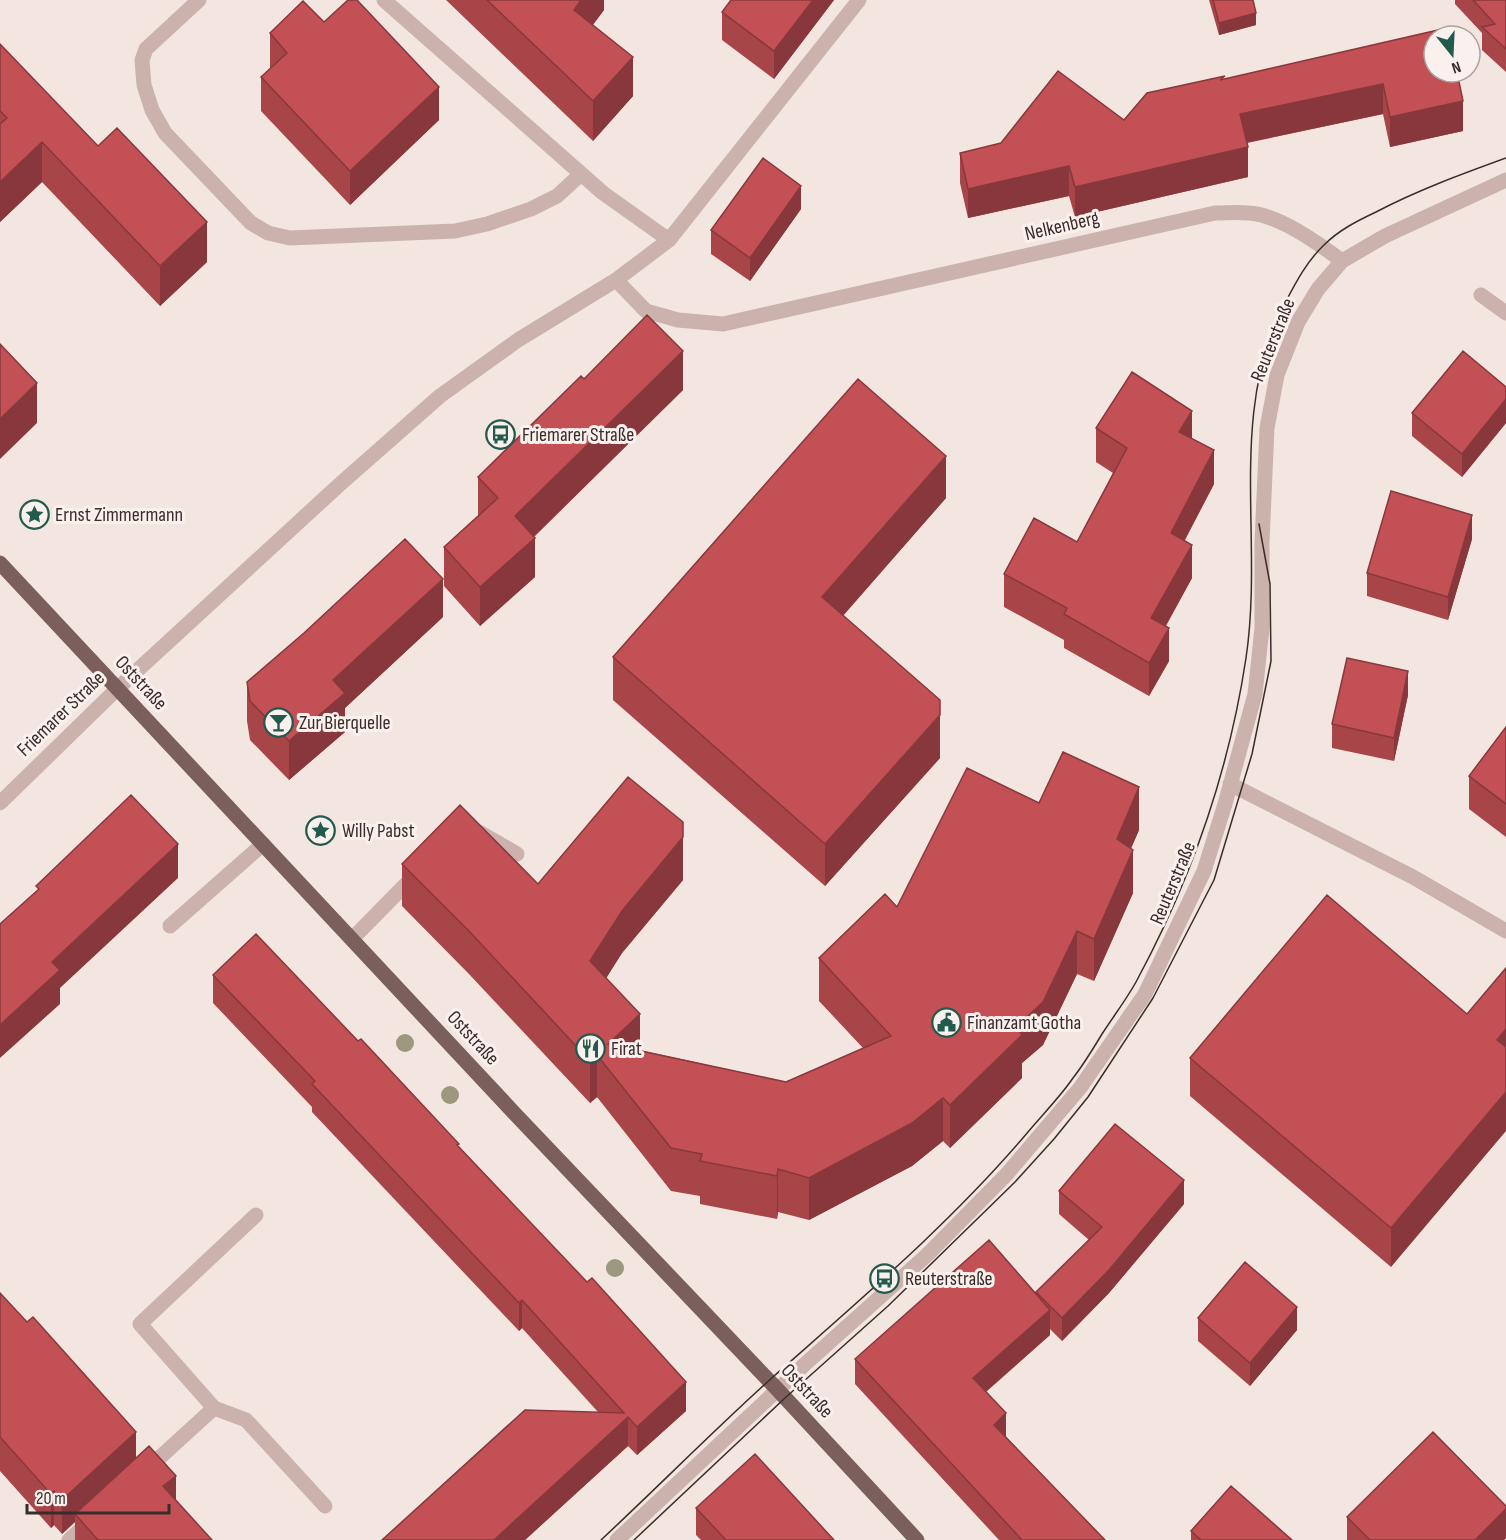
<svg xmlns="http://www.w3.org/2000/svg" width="1506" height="1540" viewBox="0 0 1506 1540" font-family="'Sofia Sans Condensed',sans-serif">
	<rect width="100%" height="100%" fill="#f3e6e1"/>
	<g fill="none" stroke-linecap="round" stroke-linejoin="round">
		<path stroke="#cbb2ad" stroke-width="15" d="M 199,0 L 146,49 L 142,60 L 144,85 L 152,110 L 165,133 L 251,223 L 268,233 L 290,238 L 455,231 L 487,224 L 531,209 L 557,196 L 581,174
			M 384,0 L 603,193 L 669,240
			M 616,280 L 646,311 L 678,320 L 723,324 L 1215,213 C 1226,213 1238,212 1249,213 C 1279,215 1318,243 1342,261
			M 1481,295 L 1506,313
			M 1230,784 L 1413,877 L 1506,931
			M 0,803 L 117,689 L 339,485 L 440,396 L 518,340 L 616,280 L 669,240 L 859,0
			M 479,832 L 517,854
			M 170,926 L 263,844
			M 352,939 L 415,875
			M 214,1408 L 140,1324 L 256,1215
			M 145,1471 L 214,1408 L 246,1420 L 325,1506
			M 69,1540 L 89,1522
			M 617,1540 L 804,1365 L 927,1255 L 1006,1175 L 1080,1088 L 1145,994 L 1204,871 L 1225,804 L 1255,694 L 1262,628 L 1262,542 L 1267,428 L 1277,375 L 1298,322 L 1318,289 L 1342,261 L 1385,236 L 1506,180"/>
		<path stroke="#7b5f5d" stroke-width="15" d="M 0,563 L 516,1115 L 777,1389 L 917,1540"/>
		<path stroke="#3a2c2b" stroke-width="1.5" d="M 601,1540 C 659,1486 715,1429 774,1376 C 862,1298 952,1222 1028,1132 C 1043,1114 1060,1097 1073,1078 C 1084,1064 1093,1049 1102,1034 C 1113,1017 1126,1000 1136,982 C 1190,882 1229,771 1246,658 C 1264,538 1227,415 1285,303 C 1296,282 1307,261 1324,245 C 1339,230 1357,221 1376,212 C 1418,190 1462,174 1506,158
			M 634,1540 L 785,1398 L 888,1306 L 1015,1182 L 1054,1139 L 1088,1097 L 1153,998 L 1214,880 L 1252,754 L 1271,661 L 1270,584 L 1259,524"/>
	</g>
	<g fill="#9c9880">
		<circle cx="405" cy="1043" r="9"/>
		<circle cx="450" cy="1095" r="9"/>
		<circle cx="615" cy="1268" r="9"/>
	</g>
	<path fill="#a84549" d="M 446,0 L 604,0 L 604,10 L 593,25 L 633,96 L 593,141 Z
		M 731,0 L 834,0 L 774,79 L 722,40 L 722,12 Z
		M 1209,0 L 1253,0 L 1256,25 L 1219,35 Z
		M 1455,0 L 1506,0 L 1506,72 L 1482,50 L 1482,33 L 1455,4 Z
		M 324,22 L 439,120 L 350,205 L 261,111 L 261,77 L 271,68 L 270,67 L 270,33 Z
		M 1447,28 L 1463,131 L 1390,147 L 1383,114 L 1247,143 L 1248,177 L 1075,217 L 1069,196 L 968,218 L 960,183 L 960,153 L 1124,120 L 1225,79 Z
		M 0,44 L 207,262 L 160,306 L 42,182 L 0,222 Z
		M 801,209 L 750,281 L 711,254 L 711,230 Z
		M 584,379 L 683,390 L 534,537 L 535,577 L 480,626 L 444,586 L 444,547 L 478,516 L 478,477 Z
		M 1506,387 L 1506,423 L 1462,477 L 1412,436 L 1412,413 Z
		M 1096,428 L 1192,438 L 1214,484 L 1185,540 L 1192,578 L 1166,626 L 1169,661 L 1149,696 L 1064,648 L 1064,640 L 1004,607 L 1004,574 L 1077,542 L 1113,473 L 1096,462 Z
		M 946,498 L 843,615 L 940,758 L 825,886 L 613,700 L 613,657 Z
		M 1472,539 L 1448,620 L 1367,596 L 1367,573 Z
		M 443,617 L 345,708 L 345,732 L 289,780 L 250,740 L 247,721 L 247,682 Z
		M 1408,695 L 1394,761 L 1332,748 L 1332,724 Z
		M 1506,727 L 1506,837 L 1469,809 L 1469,776 Z
		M 1039,803 L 1139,830 L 1131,848 L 1133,893 L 1094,981 L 1077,974 L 1043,1045 L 1022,1063 L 1022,1078 L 950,1148 L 943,1141 L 912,1166 L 809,1220 L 778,1212 L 777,1219 L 700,1204 L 700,1196 L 671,1191 L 597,1097 L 590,1103 L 468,973 L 402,906 L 402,864 L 538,884 L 683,880 L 622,953 L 606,978 L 640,1050 L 786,1082 L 863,1048 L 819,1001 L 819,958 L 897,907 Z
		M 213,975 L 459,1147 L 686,1411 L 637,1455 L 628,1446 L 525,1540 L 382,1540 L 598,1412 L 522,1328 L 519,1331 L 312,1112 L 312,1107 L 213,1003 Z
		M 1467,1014 L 1391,1267 L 1190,1096 L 1190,1058 Z
		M 1059,1191 L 1184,1204 L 1109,1293 L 1062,1341 L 1050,1329 L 1050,1335 L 986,1392 L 1006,1437 L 1105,1540 L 999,1540 L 855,1384 L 855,1359 L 1036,1294 L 1036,1292 L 1089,1240 L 1059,1214 Z
		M 0,1293 L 136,1458 L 212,1540 L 75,1540 L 75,1522 L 62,1534 L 54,1525 L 51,1528 L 0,1471 Z
		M 1198,1318 L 1297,1330 L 1250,1386 L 1198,1341 Z
		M 696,1508 L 834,1540 L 701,1540 L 696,1535 Z
		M 1347,1517 L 1506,1538 L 1504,1540 L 1347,1540 Z
		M 1191,1531 L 1292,1540 L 1191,1540 Z"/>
	<path fill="#88383c" d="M 581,0 L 604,0 L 604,10 L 574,49 L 574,10 Z
		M 813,0 L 834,0 L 774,79 L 774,51 Z
		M 1256,13 L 1256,25 L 1219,35 L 1219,23 Z
		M 633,57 L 633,96 L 593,141 L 593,101 Z
		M 1383,84 L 1383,114 L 1240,144 L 1240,114 Z
		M 439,87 L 439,120 L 350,205 L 350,171 Z
		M 1463,101 L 1463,131 L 1390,147 L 1390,117 Z
		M 42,142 L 42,182 L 0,222 L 0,182 Z
		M 1248,147 L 1248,177 L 1075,217 L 1075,187 Z
		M 1069,166 L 1069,196 L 968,218 L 968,189 Z
		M 801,186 L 801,209 L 750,281 L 750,258 Z
		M 207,222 L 207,262 L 160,306 L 160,266 Z
		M 683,351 L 683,390 L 515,555 L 515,516 Z
		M 37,383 L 37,423 L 0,459 L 0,419 Z
		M 1506,399 L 1506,423 L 1462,477 L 1462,454 Z
		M 1192,411 L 1192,444 L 1179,432 Z
		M 1214,450 L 1214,484 L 1171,566 L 1171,533 Z
		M 946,456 L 946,498 L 822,640 L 822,597 Z
		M 1472,515 L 1472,539 L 1448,620 L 1448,597 Z
		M 535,538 L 535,577 L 480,626 L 480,587 Z
		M 1192,545 L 1192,578 L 1151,652 L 1151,618 Z
		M 443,579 L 443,617 L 345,708 L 345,732 L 289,780 L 289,741 L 333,680 Z
		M 1169,628 L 1169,661 L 1149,696 L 1149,663 Z
		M 1408,671 L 1408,695 L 1394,761 L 1394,738 Z
		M 940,715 L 940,758 L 825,886 L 825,844 Z
		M 1139,787 L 1139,830 L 1117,881 L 1117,839 Z
		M 683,837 L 683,880 L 622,953 L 590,1004 L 590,961 L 622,911 Z
		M 178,844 L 178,878 L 60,988 L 60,1004 L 0,1058 L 0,1025 L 52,962 Z
		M 1133,850 L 1133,893 L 1094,981 L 1094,939 Z
		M 1077,931 L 1077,974 L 1043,1045 L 1022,1063 L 1022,1078 L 950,1148 L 950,1105 L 1016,1027 Z
		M 640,1014 L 640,1057 L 608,1044 Z
		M 1506,1029 L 1506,1068 L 1497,1040 Z
		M 597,1055 L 597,1097 L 590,1103 L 590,1061 Z
		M 1506,1092 L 1506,1131 L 1391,1267 L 1391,1228 Z
		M 943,1098 L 943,1141 L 912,1166 L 809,1220 L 809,1178 Z
		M 778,1169 L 778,1212 L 777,1219 L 777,1176 Z
		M 1184,1180 L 1184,1204 L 1109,1293 L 1062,1341 L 1062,1318 Z
		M 522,1300 L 522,1328 L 519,1331 L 519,1303 Z
		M 1297,1307 L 1297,1330 L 1250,1386 L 1250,1363 Z
		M 1050,1310 L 1050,1335 L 973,1403 L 973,1378 Z
		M 686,1382 L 686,1411 L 637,1455 L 637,1427 Z
		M 1006,1413 L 1006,1438 L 994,1425 Z
		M 628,1417 L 628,1446 L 525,1540 L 494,1540 Z
		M 136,1432 L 136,1466 L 75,1514 L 75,1522 L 62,1534 L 62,1500 Z
		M 176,1476 L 176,1509 L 163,1486 Z
		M 54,1491 L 54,1525 L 51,1528 L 51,1494 Z
		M 1506,1509 L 1506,1538 L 1504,1540 L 1475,1540 Z"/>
	<path fill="#c35055" stroke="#88383c" stroke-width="1.5" d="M 348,0 L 357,0 L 439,87 L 350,171 L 261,77 L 287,53 L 270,33 L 303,1 L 324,22 Z
		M 487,0 L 581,0 L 574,10 L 633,57 L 593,101 Z
		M 731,0 L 813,0 L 774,51 L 722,12 Z
		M 1213,0 L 1253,0 L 1256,13 L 1219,23 Z
		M 1473,0 L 1506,0 L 1506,49 L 1482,27 L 1495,24 Z
		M 1447,28 L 1449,36 L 1434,36 L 1434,72 L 1457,72 L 1463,101 L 1390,117 L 1383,84 L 1240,114 L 1248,147 L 1075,187 L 1069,166 L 968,189 L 960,153 L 1001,143 L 1058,71 L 1124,120 L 1147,93 L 1225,76 L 1220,80 Z
		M 0,44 L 98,146 L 117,128 L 207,222 L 160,266 L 42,142 L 0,182 L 0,124 L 7,118 L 0,111 Z
		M 763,158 L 801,186 L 750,258 L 711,230 Z
		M 647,315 L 683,351 L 515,516 L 535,538 L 480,587 L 444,547 L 498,498 L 478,477 L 581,376 L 584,379 Z
		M 0,344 L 37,383 L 0,419 Z
		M 1463,351 L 1506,387 L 1506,399 L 1462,454 L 1412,413 Z
		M 1132,372 L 1192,411 L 1179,432 L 1214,450 L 1171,533 L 1192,545 L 1151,618 L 1169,628 L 1149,663 L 1064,614 L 1067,608 L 1004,574 L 1034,518 L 1077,542 L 1127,448 L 1096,428 Z
		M 858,379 L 946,456 L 822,597 L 940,700 L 940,715 L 825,844 L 613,657 Z
		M 1391,491 L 1472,515 L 1448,597 L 1367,573 Z
		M 405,539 L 443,579 L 333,680 L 345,693 L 289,741 L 250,701 L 247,682 L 304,633 Z
		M 1347,658 L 1408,671 L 1394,738 L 1332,724 Z
		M 1506,727 L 1506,804 L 1469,776 Z
		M 1063,752 L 1139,787 L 1117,839 L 1133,850 L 1094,939 L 1077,931 L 1043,1002 L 1016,1027 L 1022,1035 L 950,1105 L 943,1098 L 912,1123 L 809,1178 L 778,1169 L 777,1176 L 700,1161 L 702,1154 L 671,1148 L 597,1055 L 590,1061 L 468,930 L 402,864 L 460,805 L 538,884 L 628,777 L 683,822 L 683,837 L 622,911 L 590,961 L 640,1014 L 608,1044 L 786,1082 L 891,1036 L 819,958 L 885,894 L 897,907 L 967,768 L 1039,803 Z
		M 131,795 L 178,844 L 52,962 L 60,970 L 0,1025 L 0,924 L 39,889 L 36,886 Z
		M 1327,895 L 1467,1014 L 1506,968 L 1506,1029 L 1497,1040 L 1506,1047 L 1506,1092 L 1391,1228 L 1190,1058 Z
		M 256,934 L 358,1041 L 361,1039 L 459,1144 L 457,1145 L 587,1282 L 592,1278 L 686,1382 L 637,1427 L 628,1417 L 494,1540 L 382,1540 L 525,1410 L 624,1413 L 522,1300 L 519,1303 L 312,1084 L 315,1081 L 213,975 Z
		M 1115,1124 L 1184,1180 L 1109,1270 L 1062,1318 L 1036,1292 L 1102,1227 L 1059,1191 Z
		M 989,1240 L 1050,1310 L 973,1378 L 1006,1413 L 994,1425 L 1105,1540 L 1022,1540 L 855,1359 Z
		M 1245,1262 L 1297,1307 L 1250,1363 L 1198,1318 Z
		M 0,1293 L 27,1322 L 33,1317 L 136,1432 L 62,1500 L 54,1491 L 51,1494 L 0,1437 Z
		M 1433,1432 L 1506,1506 L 1506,1509 L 1475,1540 L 1370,1540 L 1347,1517 Z
		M 149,1446 L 176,1476 L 163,1486 L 212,1540 L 98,1540 L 75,1514 Z
		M 755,1454 L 834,1540 L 726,1540 L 696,1508 Z
		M 1231,1486 L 1292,1540 L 1201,1540 L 1191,1531 Z"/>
	<defs>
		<symbol id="bus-ring" viewBox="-11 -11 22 22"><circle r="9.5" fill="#faf1ee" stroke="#225b4e" stroke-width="1.5"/><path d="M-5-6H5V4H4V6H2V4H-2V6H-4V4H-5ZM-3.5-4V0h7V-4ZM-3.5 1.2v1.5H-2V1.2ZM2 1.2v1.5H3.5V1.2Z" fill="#225b4e"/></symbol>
		<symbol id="sight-ring" viewBox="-11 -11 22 22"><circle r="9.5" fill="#faf1ee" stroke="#225b4e" stroke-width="1.5"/><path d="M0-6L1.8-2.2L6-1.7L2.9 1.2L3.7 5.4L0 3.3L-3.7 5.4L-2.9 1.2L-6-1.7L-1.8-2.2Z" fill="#225b4e"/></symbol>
		<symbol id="bar-ring" viewBox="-11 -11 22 22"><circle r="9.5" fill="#faf1ee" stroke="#225b4e" stroke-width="1.5"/><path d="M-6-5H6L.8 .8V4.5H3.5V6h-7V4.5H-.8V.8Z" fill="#225b4e"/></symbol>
		<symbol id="civic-ring" viewBox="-11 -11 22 22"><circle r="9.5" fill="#faf1ee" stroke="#225b4e" stroke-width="1.5"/><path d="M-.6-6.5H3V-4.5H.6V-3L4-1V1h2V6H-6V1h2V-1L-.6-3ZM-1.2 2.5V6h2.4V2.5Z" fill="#225b4e"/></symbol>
		<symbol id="restaurant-ring" viewBox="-11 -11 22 22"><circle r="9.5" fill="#faf1ee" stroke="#225b4e" stroke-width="1.5"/><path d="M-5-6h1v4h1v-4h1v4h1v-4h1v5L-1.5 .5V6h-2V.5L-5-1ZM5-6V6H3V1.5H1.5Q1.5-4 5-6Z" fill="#225b4e"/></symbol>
	</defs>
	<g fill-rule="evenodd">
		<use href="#bus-ring" x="484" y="418" width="33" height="33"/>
		<use href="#sight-ring" x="18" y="498" width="33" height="33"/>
		<use href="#bar-ring" x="262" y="706" width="33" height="33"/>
		<use href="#sight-ring" x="304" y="814" width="33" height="33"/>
		<use href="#civic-ring" x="930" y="1006" width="33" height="33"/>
		<use href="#restaurant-ring" x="574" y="1032" width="33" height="33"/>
		<use href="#bus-ring" x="868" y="1262" width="33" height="33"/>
	</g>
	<g text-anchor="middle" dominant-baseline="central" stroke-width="6" stroke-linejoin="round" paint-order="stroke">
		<g font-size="20" fill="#3a2c2b" stroke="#faf1ee">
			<text transform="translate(1062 226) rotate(-13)">Nelkenberg</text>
			<text transform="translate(1273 340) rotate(-68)">Reuterstraße</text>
			<text transform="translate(141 683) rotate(47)">Oststraße</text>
			<text transform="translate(61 714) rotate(-44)">Friemarer Straße</text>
			<text transform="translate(1173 883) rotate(-67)">Reuterstraße</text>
			<text transform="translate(473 1038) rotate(47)">Oststraße</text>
			<text transform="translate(807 1391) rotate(47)">Oststraße</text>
		</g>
		<g font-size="20" fill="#3a2c2b" stroke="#faf1ee" text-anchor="start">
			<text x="522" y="435">Friemarer Straße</text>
			<text x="55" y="515">Ernst Zimmermann</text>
			<text x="299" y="723">Zur Bierquelle</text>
			<text x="342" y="831">Willy Pabst</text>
			<text x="967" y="1023">Finanzamt Gotha</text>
			<text x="611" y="1049">Firat</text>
			<text x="905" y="1279">Reuterstraße</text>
		</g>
	</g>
	<g transform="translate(1452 54) rotate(162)"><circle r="28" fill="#faf1ee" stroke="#ada2a0" stroke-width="1.5"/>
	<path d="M0-4.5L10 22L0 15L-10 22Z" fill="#225b4e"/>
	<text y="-9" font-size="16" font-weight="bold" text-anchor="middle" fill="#3a2c2b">N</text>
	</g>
	<path d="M27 1504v9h142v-9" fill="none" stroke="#3a2c2b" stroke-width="3"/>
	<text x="36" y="1504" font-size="18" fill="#3a2c2b" stroke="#faf1ee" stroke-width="4.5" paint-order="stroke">20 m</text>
</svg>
